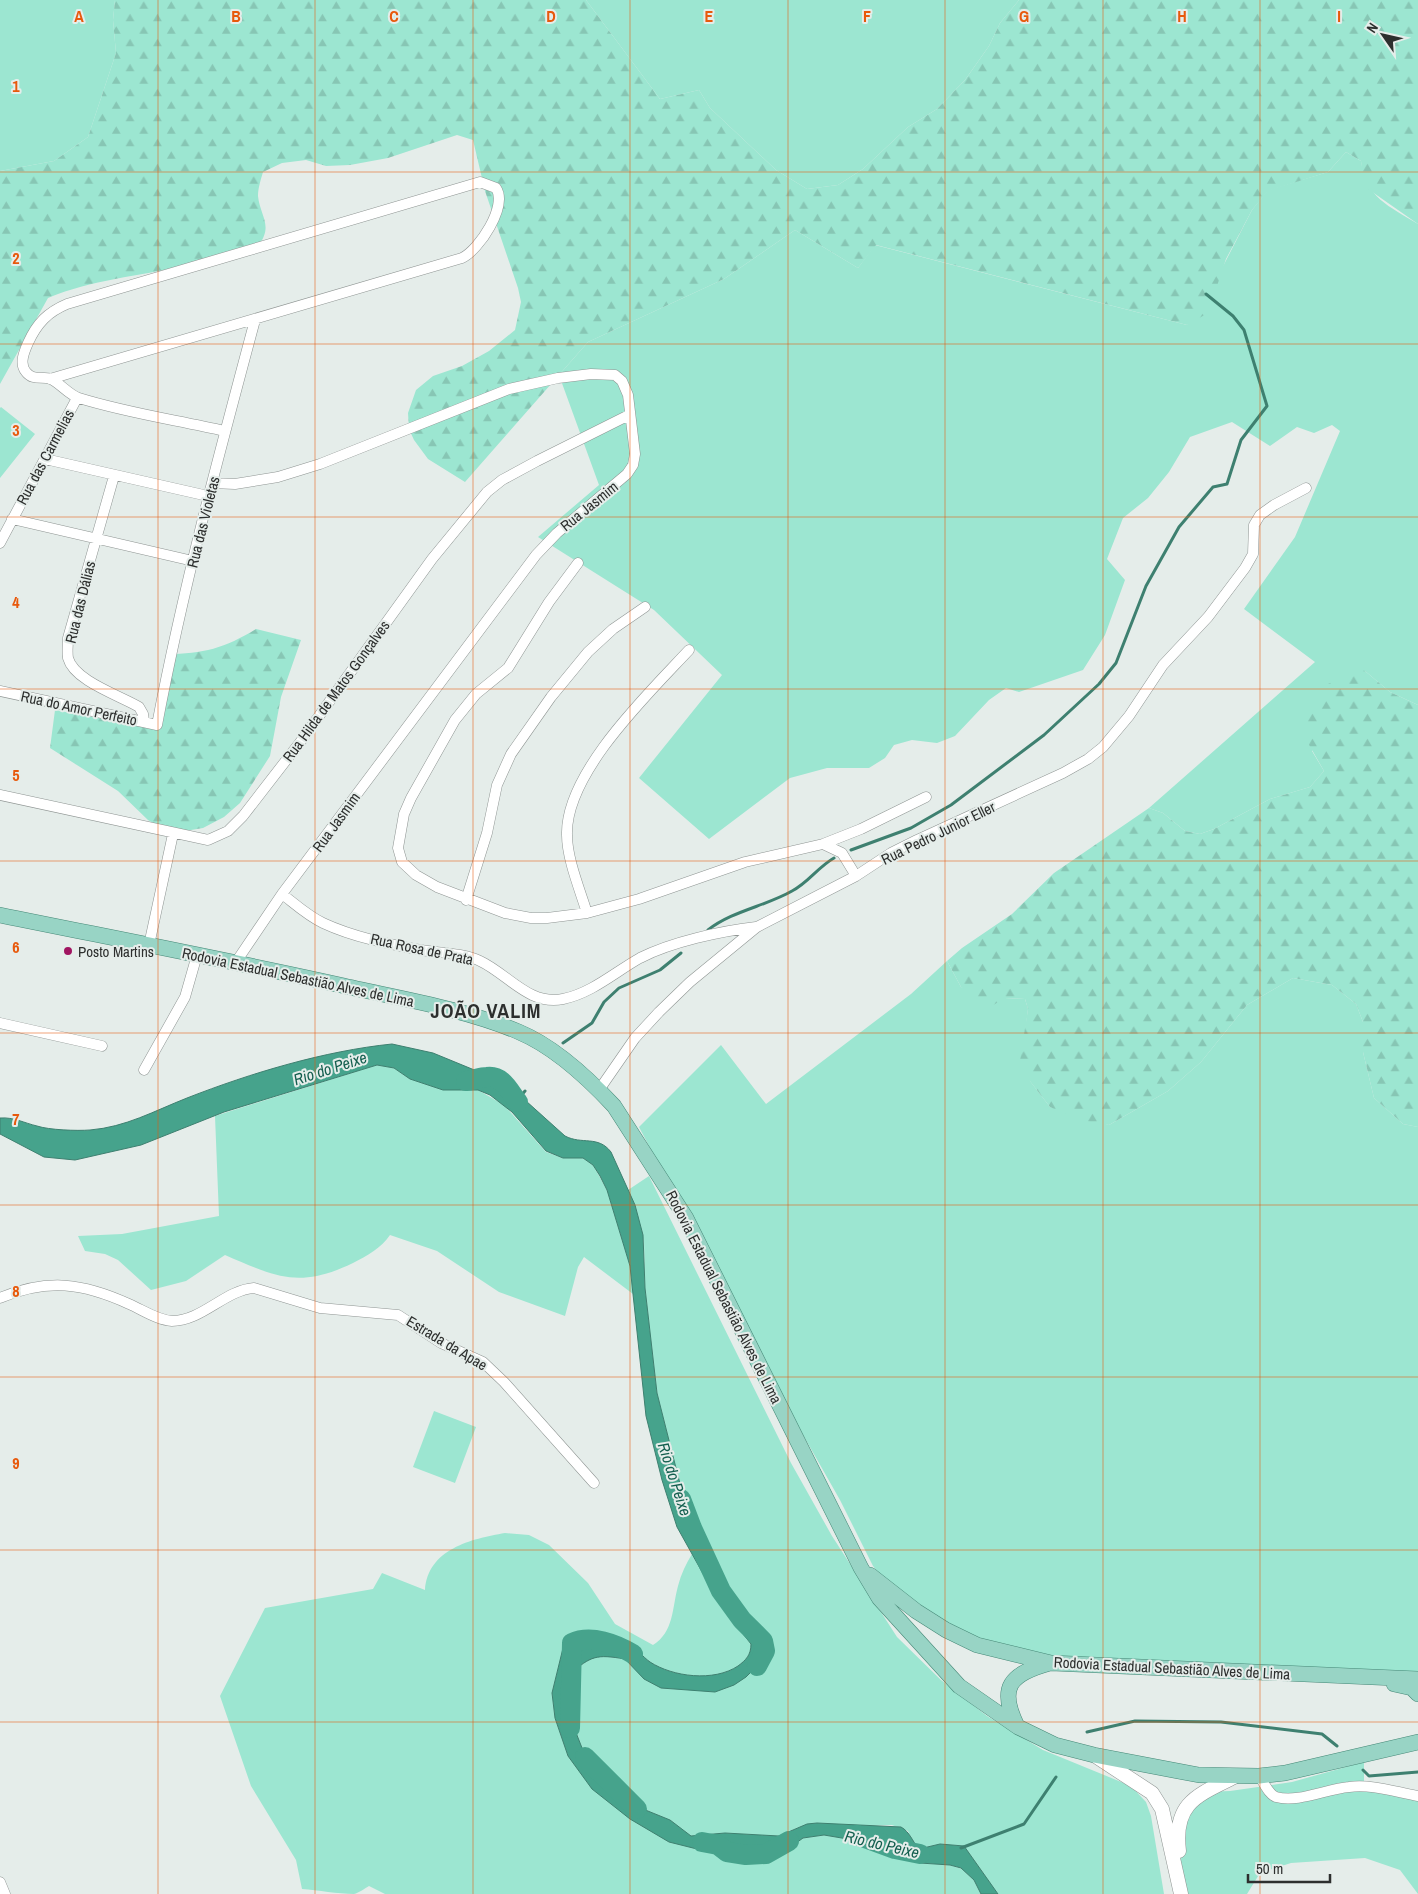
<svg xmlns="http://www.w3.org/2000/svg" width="1418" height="1894" viewBox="0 0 1418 1894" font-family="'Archivo Narrow',sans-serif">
	<defs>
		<pattern id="forest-firs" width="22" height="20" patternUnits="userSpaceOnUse" patternTransform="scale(1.25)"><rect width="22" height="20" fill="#9ce6d1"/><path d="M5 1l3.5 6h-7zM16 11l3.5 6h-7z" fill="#87c6b4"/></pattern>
	</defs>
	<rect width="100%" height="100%" fill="#e5edea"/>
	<path fill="#9ce6d1" d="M 0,0 L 115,0 L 113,20 L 116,53 L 88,137 L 54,161 L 0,171 Z
		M 586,0 L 1019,0 L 1000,23 L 989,46 L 965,80 L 937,109 L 908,127 L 863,169 L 838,185 L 807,189 L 776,170 L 710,108 L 699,90 L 660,99 Z
		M 1346,152 L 1361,161 C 1366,198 1389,206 1418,224 L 1418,705 L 1390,692 L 1365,671 L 1312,751 L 1324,771 L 1310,787 L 1270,799 L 1214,829 L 1200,834 L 1185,831 L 1163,813 L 1149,808 L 1315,662 L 1244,609 L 1295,537 L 1340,431 L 1332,425 L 1314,433 L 1297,427 L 1270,446 L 1232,422 L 1190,437 L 1169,472 L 1148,498 L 1123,518 L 1107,559 L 1125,580 L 1105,635 L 1083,670 L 1019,692 L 1006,688 L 989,700 L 955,736 L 937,743 L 912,740 L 894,745 L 885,758 L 869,768 L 827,768 L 790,778 L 709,839 L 639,778 L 722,675 L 654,610 L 538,537 L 599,485 L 559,375 L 588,342 L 724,279 L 795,230 L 858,268 L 875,245 L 1187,325 L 1219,274 L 1252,210 L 1268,190 L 1328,172 Z
		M 1,407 L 35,434 L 0,478 L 0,408 Z
		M 947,961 L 961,987 L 1005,998 L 1025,999 L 1028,1009 L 1025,1034 L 1030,1081 L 1050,1107 L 1109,1125 L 1168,1091 L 1201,1062 L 1247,1005 L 1293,978 L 1332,985 L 1356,1004 L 1363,1022 L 1363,1052 L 1374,1098 L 1403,1124 L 1418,1127 L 1418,1673 L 1200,1667 L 1035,1654 L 986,1641 L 949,1626 L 884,1580 L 873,1566 L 840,1500 L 786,1405 L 639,1127 L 721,1045 L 766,1104 L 911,994 Z
		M 377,1065 L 394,1068 L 410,1079 L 443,1090 L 478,1090 L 504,1105 L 546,1152 L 563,1158 L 583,1158 L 593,1165 L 607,1190 L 630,1266 L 633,1294 L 584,1257 L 578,1267 L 565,1316 L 499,1292 L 437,1251 L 390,1235 C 381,1248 367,1256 353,1263 C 299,1289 276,1277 225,1255 L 186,1281 L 151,1290 L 118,1260 L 105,1254 L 85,1251 L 78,1236 L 122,1234 L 219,1216 L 215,1116 Z
		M 649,1176 L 791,1463 L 832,1536 L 897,1637 L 941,1680 L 987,1716 L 1043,1750 L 1131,1786 L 1146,1802 L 1151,1816 L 1164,1894 L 998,1894 L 964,1846 L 940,1844 L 919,1849 L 912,1841 L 908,1831 L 892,1825 L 854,1826 L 817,1823 L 797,1828 L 779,1836 L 725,1833 L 691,1837 L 670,1820 L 638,1807 L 626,1800 L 584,1753 L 571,1720 L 570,1674 C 592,1655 595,1654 625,1659 L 639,1673 L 709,1692 L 746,1677 L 762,1661 L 767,1646 L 710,1571 L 694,1539 L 657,1393 L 645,1288 L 644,1242 L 635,1205 L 628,1190 Z
		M 434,1411 L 476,1427 L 455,1483 L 413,1467 Z
		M 505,1533 L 529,1535 L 549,1545 L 588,1583 L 615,1624 L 653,1645 C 674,1632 672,1608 678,1586 C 681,1574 686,1564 692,1554 L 721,1606 L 751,1644 C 751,1655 746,1660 738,1666 C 714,1682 673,1677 650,1662 C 643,1658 637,1648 629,1645 C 612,1639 590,1644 572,1641 L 564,1644 L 552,1693 L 555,1718 L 568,1756 L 669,1842 L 781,1854 L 803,1838 L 824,1835 L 889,1846 L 920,1863 L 950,1865 L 962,1869 L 974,1880 L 981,1894 L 385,1894 L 369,1886 C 365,1888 359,1893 354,1894 C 338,1894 318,1890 302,1889 L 296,1860 L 251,1786 L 220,1696 L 265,1608 L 373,1589 L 382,1573 L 425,1590 C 428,1549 471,1539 505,1533 Z
		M 1364,1762 L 1364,1787 L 1418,1796 L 1418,1894 L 1400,1870 L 1365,1858 L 1291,1863 L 1260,1873 L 1247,1894 L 1180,1894 L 1178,1847 L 1187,1804 L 1203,1792 L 1230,1791 L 1292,1782 Z"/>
	<path fill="url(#forest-firs)" d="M 115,0 L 586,0 L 660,99 L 699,90 L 710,108 L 776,170 L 807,189 L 838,185 L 863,169 L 908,127 L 937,109 L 965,80 L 989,46 L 1000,23 L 1019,0 L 1418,0 L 1418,224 L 1368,189 L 1363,180 L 1361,161 L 1346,152 L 1328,172 L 1268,191 L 1252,210 L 1226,259 L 1208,313 L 1187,325 L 876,245 L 858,268 L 795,230 L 724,279 L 588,342 L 465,482 L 428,459 L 414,440 L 409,429 L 408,413 L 416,390 L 433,376 L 462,366 L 489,351 L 515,330 L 521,302 L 518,288 L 485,191 L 473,140 L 457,135 L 388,158 L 350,165 L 326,166 L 306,160 L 282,163 L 263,172 C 261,179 258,188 258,196 C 260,216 274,226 258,246 C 234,253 209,261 184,266 C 139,276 91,280 48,298 L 0,384 L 0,171 L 54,161 L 88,137 L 116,53 L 113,20 Z
		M 256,629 L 301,640 L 281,697 L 270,756 L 240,803 L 224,817 L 203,828 L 185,831 L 160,827 L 148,820 L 118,791 L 50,748 L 55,710 L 153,728 L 167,654 C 203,654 225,648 256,629 Z
		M 1358,669 L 1365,671 L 1390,692 L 1418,705 L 1418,1127 L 1403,1124 L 1374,1098 L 1363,1052 L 1363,1022 L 1356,1004 L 1332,985 L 1293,978 L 1247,1005 L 1201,1062 L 1168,1091 L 1109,1125 L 1079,1120 L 1050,1107 L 1019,1067 L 1028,1009 L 1025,999 L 1005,998 L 990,1007 L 961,987 L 947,961 L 962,948 L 1012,914 L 1054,873 L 1149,808 L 1163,813 L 1185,831 L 1200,834 L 1214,829 L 1270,799 L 1310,787 L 1324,771 L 1304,736 L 1304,721 L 1313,702 L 1328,684 Z"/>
	<path fill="#46a38c" stroke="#3e8070" d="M 392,1044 L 433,1053 L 506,1083 L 565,1136 C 582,1145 598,1135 611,1152 L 635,1205 L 643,1235 L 645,1288 L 657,1393 L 694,1539 L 710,1571 L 767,1646 L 762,1661 L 746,1677 L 734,1685 L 715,1692 L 661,1688 L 644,1679 L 625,1659 C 596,1654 591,1656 570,1674 L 571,1720 L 584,1753 L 626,1800 L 638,1807 L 670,1820 L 691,1836 L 725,1833 L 779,1836 L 807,1824 L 817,1823 L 901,1827 C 910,1832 912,1841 919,1849 L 940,1844 L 964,1846 L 998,1894 L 981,1894 L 974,1880 L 961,1868 L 950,1865 L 920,1863 L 889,1846 L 824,1835 L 803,1838 L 781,1854 L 705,1851 L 669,1842 L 630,1819 L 592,1789 L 568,1756 L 555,1718 L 552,1693 L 564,1644 L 567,1641 C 577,1641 621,1643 629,1645 C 636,1648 643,1657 650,1662 C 673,1677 714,1682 738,1666 C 746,1660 751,1655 751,1644 L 721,1606 L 677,1527 L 662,1480 L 646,1416 L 630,1266 L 607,1190 L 600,1176 L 593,1165 L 583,1158 L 563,1158 L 546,1151 L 512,1112 L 490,1095 L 478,1090 L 443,1090 L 410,1079 L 394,1068 L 377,1065 L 224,1112 L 141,1145 L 75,1160 L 44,1157 L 0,1134 L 0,1118 C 14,1117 24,1123 37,1126 C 49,1130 77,1131 90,1130 C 126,1127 154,1111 187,1098 C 251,1073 324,1051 392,1044 Z"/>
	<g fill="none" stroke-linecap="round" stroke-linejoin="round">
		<path stroke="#3e8070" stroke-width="3" d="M 851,850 L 911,828 L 951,805 L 1044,735 L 1099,684 L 1116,663 L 1146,586 L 1179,527 L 1213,487 L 1227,484 L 1241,440 L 1267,406 L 1244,330 L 1233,316 L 1206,294
			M 708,930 C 732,911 766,906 792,891 C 808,883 818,867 834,858
			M 563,1043 L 592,1023 L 604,1002 L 619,988 L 660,970 L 681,953
			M 519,1098 L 525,1091
			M 1087,1732 L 1135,1721 L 1221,1722 L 1322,1734 L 1337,1746
			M 1363,1770 L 1369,1776 L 1418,1772
			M 961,1848 L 1024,1824 L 1056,1777"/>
		<path stroke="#46a38c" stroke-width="20" d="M 466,1081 C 474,1080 480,1077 487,1077 C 503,1075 509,1091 518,1102
			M 681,1499 L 692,1528 L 721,1591 L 742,1620 L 763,1641 L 765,1651 L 757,1666
			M 570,1728 L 572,1643 C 591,1634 616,1644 633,1654
			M 585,1757 L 637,1809
			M 857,1835 L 895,1849 L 920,1854
			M 702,1842 L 718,1845 L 727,1852 L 746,1855 L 766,1854 L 789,1841"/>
		<defs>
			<path id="minor" d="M 50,379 L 462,258 C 479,250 508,206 496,188 L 480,182 L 67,304 C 48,312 37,323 28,343 C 24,352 19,364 26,372 C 33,381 42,376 51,379 C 61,384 69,395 79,398 C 127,413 177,420 225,431
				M 45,459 L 208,496
				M 114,476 L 68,638 C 68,645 67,652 68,658 C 74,681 121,696 139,707 L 143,714 L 144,721
				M 212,483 L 235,484 L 278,477 L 320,464 L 509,389 L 558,378 L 591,374 L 615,375 L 622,381 L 628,395 L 635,454 L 633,465 L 627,474 L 557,533 L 536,555 L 282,894 L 236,962
				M 12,519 L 193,561
				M 0,543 L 77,398
				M 578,563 L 549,602 L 508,668 L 476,694 L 455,720 L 411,798 L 404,814 L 398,848 L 402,862 L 416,875 L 437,887 L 505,913 L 531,918 L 547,918 L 587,913 L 639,899 L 745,862 L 823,844 L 861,829 L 926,797
				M 0,691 L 157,725 C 183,588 219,454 255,320
				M 0,795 L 208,840 L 228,831 L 243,816 L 301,741 L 432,559 L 487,492 L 502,480 L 537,461 L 629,415
				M 823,844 L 842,853 L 856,876
				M 282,894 C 295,904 308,916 323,923 C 353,937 388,944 421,950 C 439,953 463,953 480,961 C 508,974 529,1006 563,999 C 592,993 615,972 640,958 C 671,942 721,931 756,927
				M 466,900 L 487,833 L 497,785 L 511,754 L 551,697 L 588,652 L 613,629 L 645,607
				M 587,913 C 580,890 567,859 567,835 C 565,773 649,693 689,650
				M 149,945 L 173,834
				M 0,1023 L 102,1046
				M 144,1070 L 185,997 L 197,955
				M 599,1090 L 635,1038 L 659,1012 L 690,982 L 757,927 L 856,876 L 891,853 L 917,840 L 1063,773 L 1088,759 L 1103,747 L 1129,716 L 1163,665 L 1208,617 L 1245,568 L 1253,554 L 1254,525 L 1260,515 L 1274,505 L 1306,488
				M 0,1298 C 48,1278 83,1283 129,1304 C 143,1310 157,1320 172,1321 C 202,1321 225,1290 254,1288 L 320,1308 L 398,1315 L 441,1343 L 483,1362 L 504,1382 L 594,1483
				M 1259,1776 C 1264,1782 1268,1794 1276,1797 C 1298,1803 1326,1789 1349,1787 C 1372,1784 1395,1792 1418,1796
				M 0,1882 L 5,1894"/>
			<path id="secondary" d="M 1097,1757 L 1152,1793 L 1162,1809 L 1181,1894
				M 1179,1851 C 1173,1802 1198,1795 1236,1776"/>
			<path id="primary" d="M 0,915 C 113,938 227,960 340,985 C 397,998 466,1009 519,1032 C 555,1047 587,1077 614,1106 L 686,1218 L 861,1568 L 879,1598 L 959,1686 L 1018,1727 L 1055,1745 L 1094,1755 L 1199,1775 L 1259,1776 L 1285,1773 L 1418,1742
				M 870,1575 L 916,1611 L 946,1630 L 977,1645 L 1051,1663 L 1418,1679
				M 1394,1684 L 1412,1688 L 1418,1694
				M 1017,1726 C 998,1687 1010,1674 1050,1663"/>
		</defs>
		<use href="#minor" stroke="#8f9593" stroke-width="11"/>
		<use href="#secondary" stroke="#8f9593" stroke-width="15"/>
		<use href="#primary" stroke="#468877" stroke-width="16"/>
		<use href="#minor" stroke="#fff" stroke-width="10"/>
		<use href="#secondary" stroke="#fff" stroke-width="14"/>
		<use href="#primary" stroke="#98d4c5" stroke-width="15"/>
	</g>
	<path fill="none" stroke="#e8590c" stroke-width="1" stroke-opacity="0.55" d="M 158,0 L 158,1894M 315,0 L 315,1894M 473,0 L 473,1894M 630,0 L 630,1894M 788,0 L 788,1894M 945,0 L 945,1894M 1103,0 L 1103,1894M 1260,0 L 1260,1894M 0,172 L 1418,172M 0,344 L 1418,344M 0,517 L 1418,517M 0,689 L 1418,689M 0,861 L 1418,861M 0,1033 L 1418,1033M 0,1205 L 1418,1205M 0,1377 L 1418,1377M 0,1550 L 1418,1550M 0,1722 L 1418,1722"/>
	<circle fill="#a01561" stroke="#e5edea" stroke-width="2" cx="68" cy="951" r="5"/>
	<g text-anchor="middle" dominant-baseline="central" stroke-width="4" stroke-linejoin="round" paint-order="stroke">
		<g font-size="15" fill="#2d2f2e" stroke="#e5edea">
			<text transform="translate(45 457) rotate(-62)">Rua das Carmelias</text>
			<text transform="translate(589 506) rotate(-39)">Rua Jasmim</text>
			<text transform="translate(203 522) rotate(-76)">Rua das Violetas</text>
			<text transform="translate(80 602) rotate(-76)">Rua das Dálias</text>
			<text transform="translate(336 691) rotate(-54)">Rua Hilda de Matos Gonçalves</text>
			<text transform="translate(79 708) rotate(12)">Rua do Amor Perfeito</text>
			<text transform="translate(336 822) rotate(-54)">Rua Jasmim</text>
			<text transform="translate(938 833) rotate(-26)">Rua Pedro Junior Eller</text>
			<text transform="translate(422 949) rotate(12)">Rua Rosa de Prata</text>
			<text transform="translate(298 977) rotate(12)">Rodovia Estadual Sebastião Alves de Lima</text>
			<text transform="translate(724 1297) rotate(63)">Rodovia Estadual Sebastião Alves de Lima</text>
			<text transform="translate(447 1343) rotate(31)">Estrada da Apae</text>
			<text transform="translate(1172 1668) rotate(3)">Rodovia Estadual Sebastião Alves de Lima</text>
		</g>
		<g font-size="15" fill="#2d2f2e" stroke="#e5edea" text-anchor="start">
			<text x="78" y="951">Posto Martins</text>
		</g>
		<g font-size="16" font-style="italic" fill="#145f4f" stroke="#e5edea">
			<text transform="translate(330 1068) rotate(-18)">Rio do Peixe</text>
			<text transform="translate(675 1479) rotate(72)">Rio do Peixe</text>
			<text transform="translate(882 1844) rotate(13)">Rio do Peixe</text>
		</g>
		<g font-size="20" font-weight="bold" letter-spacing="1" fill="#2d2f2e" stroke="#e5edea">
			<text x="486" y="1010">JOÃO VALIM</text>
		</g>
	</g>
	<g font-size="16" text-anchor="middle" font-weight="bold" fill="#e8590c" stroke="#e5edea" stroke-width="4" stroke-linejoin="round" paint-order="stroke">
		<text x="79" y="22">A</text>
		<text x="236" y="22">B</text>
		<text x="394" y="22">C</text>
		<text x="551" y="22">D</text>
		<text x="709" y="22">E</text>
		<text x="867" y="22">F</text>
		<text x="1024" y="22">G</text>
		<text x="1182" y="22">H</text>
		<text x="1339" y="22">I</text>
		<text x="16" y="92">1</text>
		<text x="16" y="264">2</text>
		<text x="16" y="436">3</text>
		<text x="16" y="608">4</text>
		<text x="16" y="781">5</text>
		<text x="16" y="953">6</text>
		<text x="16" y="1125">7</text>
		<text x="16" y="1297">8</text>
		<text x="16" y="1469">9</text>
	</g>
	<g transform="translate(1383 35) rotate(304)" stroke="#e5edea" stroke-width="4" paint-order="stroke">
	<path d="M0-4L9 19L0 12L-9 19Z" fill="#2d2f2e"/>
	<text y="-8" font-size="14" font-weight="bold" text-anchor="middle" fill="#2d2f2e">N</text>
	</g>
	<path d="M1248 1874v8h82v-8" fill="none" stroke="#2d2f2e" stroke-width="2.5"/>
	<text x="1256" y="1874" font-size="15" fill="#2d2f2e" stroke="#e5edea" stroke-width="4" paint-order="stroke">50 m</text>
</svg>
